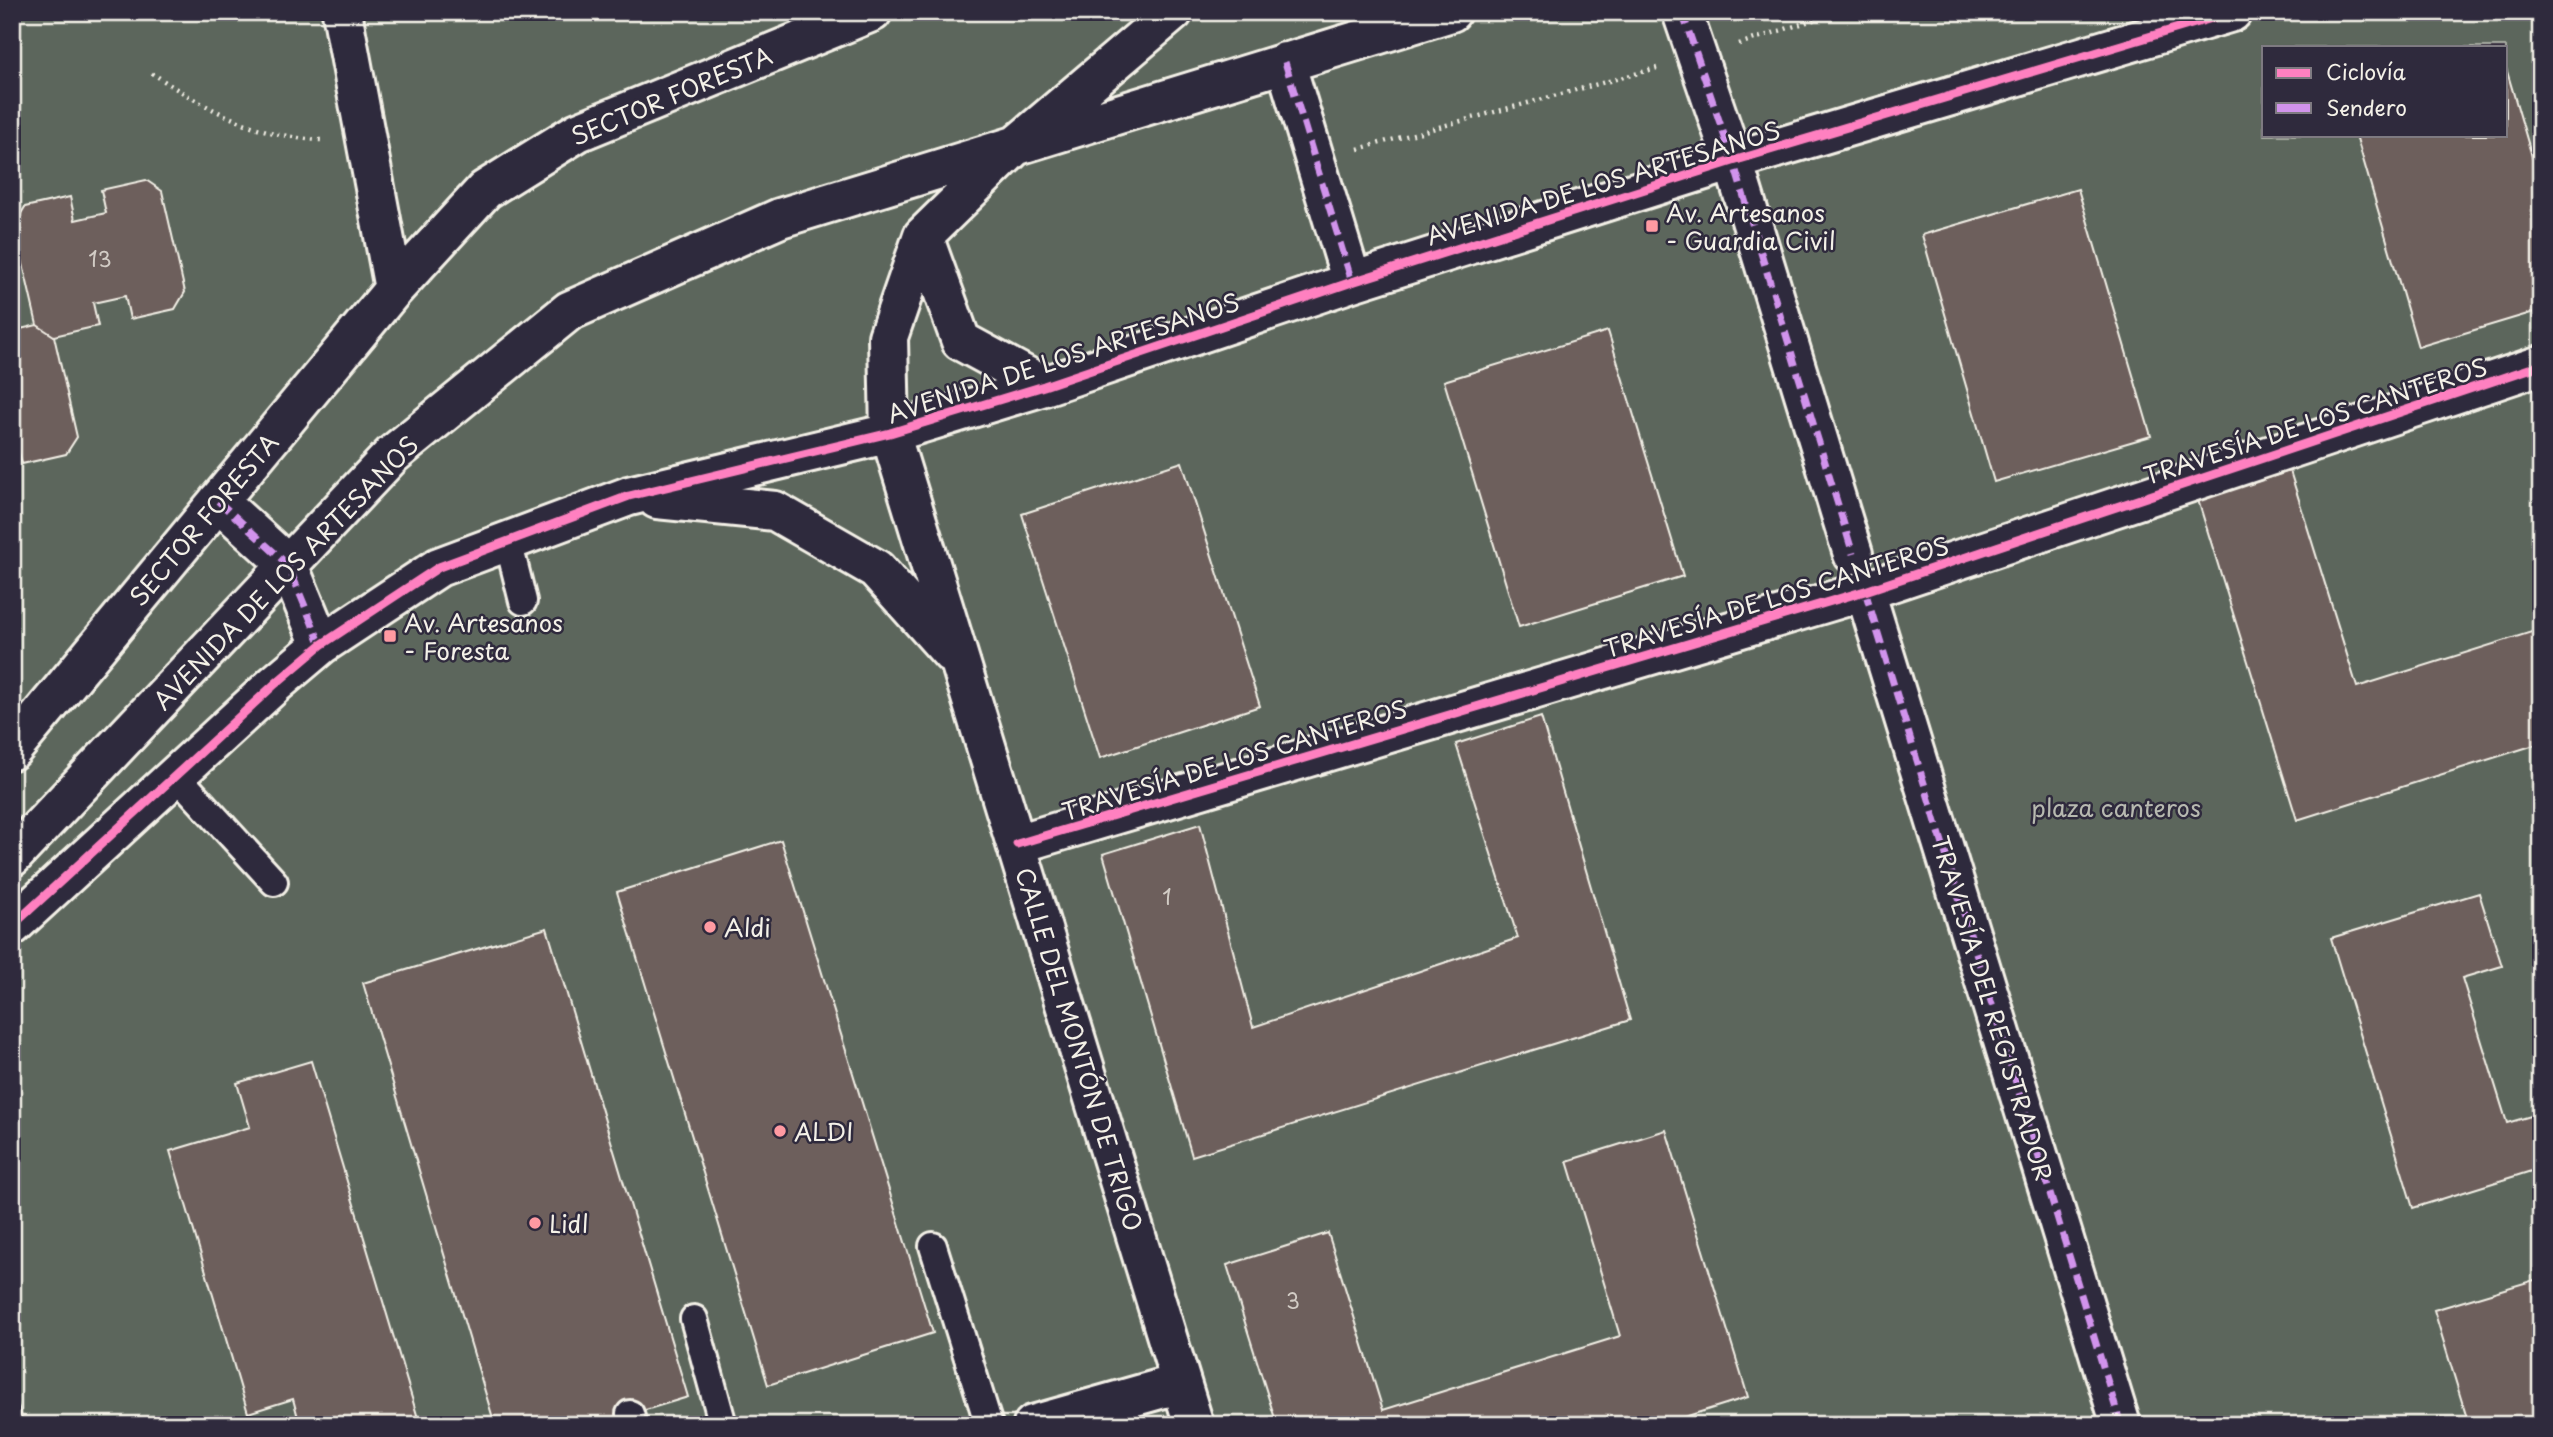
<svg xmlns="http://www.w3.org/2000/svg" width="2553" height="1437" viewBox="0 0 2553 1437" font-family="'Playpen Sans',sans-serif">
	<rect width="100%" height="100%" fill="#3b3443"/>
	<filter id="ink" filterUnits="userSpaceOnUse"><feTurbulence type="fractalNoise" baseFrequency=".0143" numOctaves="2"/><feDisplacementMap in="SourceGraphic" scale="14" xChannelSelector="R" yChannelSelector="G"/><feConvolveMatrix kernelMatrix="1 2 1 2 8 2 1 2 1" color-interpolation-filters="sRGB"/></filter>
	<g filter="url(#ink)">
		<path fill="#5c665b" stroke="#a8aca2" stroke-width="2" fill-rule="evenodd" d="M 12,12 L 2541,12 L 2541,1425 L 12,1425 ZM 2264,47 L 2506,47 L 2506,135 L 2264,135 Z"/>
		<path fill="#6d5e5b" stroke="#f4f1e8" stroke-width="2" d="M 2506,68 L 2541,187 L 2541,310 L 2418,347 L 2356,135 L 2506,135 Z
			M 146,180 L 162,191 L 185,292 L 175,309 L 130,319 L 125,296 L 93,303 L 98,326 L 54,336 L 37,325 L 14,225 L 25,207 L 70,197 L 75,220 L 106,213 L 101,190 Z
			M 2078,189 L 2151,436 L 1994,482 L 1922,235 Z
			M 37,325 L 54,336 L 77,437 L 66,454 L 22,464 L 16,441 L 12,442 L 12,331 Z
			M 1608,331 L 1683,576 L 1519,627 L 1444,381 Z
			M 1182,462 L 1260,706 L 1100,758 L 1022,514 Z
			M 2290,471 L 2357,687 L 2541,629 L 2541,743 L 2297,820 L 2198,500 Z
			M 1541,717 L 1630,1020 L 1192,1156 L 1103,854 L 1200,824 L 1253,1027 L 1518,938 L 1456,744 Z
			M 781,840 L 933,1333 L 768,1385 L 617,892 Z
			M 2479,893 L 2502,966 L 2462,978 L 2507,1123 L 2541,1113 L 2541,1168 L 2413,1208 L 2331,938 Z
			M 547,928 L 688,1397 L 596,1425 L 495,1425 L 363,983 Z
			M 311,1061 L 420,1425 L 300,1425 L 293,1399 L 248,1413 L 170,1151 L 250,1127 L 237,1083 Z
			M 1666,1130 L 1748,1397 L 1659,1425 L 1277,1425 L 1227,1265 L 1328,1233 L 1383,1410 L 1620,1336 L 1567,1161 Z
			M 2541,1278 L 2541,1425 L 2469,1425 L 2434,1310 Z
			M 12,1386 L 24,1425 L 12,1425 Z"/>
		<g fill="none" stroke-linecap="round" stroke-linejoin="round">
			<defs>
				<path id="lane" d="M 508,541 L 523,601
					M 176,775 L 274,882
					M 933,1246 L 989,1425
					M 694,1319 L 723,1425
					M 630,1414 L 633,1425"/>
				<path id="street" d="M 342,12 L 394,289
					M 1173,12 L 1012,149 L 923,236 L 888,337 L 890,433 L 1194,1425
					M 1682,12 L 1733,161 L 1853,554
					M 1285,62 L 1352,282
					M 923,236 L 961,341 L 1044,386
					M 657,499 L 775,511 L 876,569 L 952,654
					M 218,501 L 288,565 L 321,645
					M 1865,591 L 2121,1425
					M 12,750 L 394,289 L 485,190 L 578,132 L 872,12
					M 1017,844 L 1865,591 L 2541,365
					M 12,857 L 392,455 L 569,311 L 780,218 L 1451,12
					M 12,926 L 275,684 L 321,645 L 439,567 L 629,496 L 890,433 L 1044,386 L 1352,282 L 1733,161 L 2232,12
					M 1033,1425 L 1181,1383"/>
			</defs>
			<use href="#lane" stroke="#f4f1e8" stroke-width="32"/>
			<use href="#street" stroke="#f4f1e8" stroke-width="44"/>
			<path stroke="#f4f1e8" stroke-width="4.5" stroke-dasharray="2 5" stroke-linecap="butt" d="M 1739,44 L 1838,12
				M 152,73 C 202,107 262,139 323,140
				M 1358,149 L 1657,68"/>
			<use href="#lane" stroke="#2f2a3d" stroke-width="26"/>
			<use href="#street" stroke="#2f2a3d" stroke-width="38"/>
			<path stroke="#d193ec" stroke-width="7" stroke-dasharray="14 7" stroke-linecap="butt" d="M 1682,12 L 1733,161 L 1853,554
				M 1285,62 L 1352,282
				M 218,501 L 288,565 L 321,645
				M 1865,591 L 2121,1425"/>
			<defs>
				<path id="cycleway" d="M 1017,844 L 1865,591 L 2541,365
					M 12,926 L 275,684 L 321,645 L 439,567 L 629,496 L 890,433 L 1044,386 L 1352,282 L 1733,161 L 2232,12"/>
			</defs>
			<use href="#cycleway" stroke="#2f2a3d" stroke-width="13"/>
			<use href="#cycleway" stroke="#ff80c0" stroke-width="9"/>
		</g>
	</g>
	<g fill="#ff9aa2" stroke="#2f2a3d" stroke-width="2.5">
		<rect x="1645" y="219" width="14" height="14" rx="3.5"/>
		<rect x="383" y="629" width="14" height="14" rx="3.5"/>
		<circle cx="710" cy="927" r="7"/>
		<circle cx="780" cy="1131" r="7"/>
		<circle cx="535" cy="1223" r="7"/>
	</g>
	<g text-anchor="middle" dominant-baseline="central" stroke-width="5" stroke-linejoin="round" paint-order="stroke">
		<g font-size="21" fill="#d2ccc5">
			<text x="100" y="258">13</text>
			<text x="1167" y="896">1</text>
			<text x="1293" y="1300">3</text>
		</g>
		<g font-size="24" fill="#f4f1e8" stroke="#2f2a3d">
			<text transform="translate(671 95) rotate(-23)">SECTOR FORESTA</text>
			<text transform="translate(1603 182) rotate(-17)">AVENIDA DE LOS ARTESANOS</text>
			<text transform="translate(1063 357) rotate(-18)">AVENIDA DE LOS ARTESANOS</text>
			<text transform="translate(2315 420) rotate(-18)">TRAVESÍA DE LOS CANTEROS</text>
			<text transform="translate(203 519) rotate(-50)">SECTOR FORESTA</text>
			<text transform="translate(285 572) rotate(-46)">AVENIDA DE LOS ARTESANOS</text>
			<text transform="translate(1776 596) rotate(-17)">TRAVESÍA DE LOS CANTEROS</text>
			<text transform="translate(1234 759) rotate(-17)">TRAVESÍA DE LOS CANTEROS</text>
			<text transform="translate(1993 1008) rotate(73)">TRAVESÍA DEL REGISTRADOR</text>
			<text transform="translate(1080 1049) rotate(73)">CALLE DEL MONTÓN DE TRIGO</text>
		</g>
		<g font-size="24" fill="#f4f1e8" stroke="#2f2a3d" text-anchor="start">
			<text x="1666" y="212">Av. Artesanos<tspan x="1666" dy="28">- Guardia Civil</tspan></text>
			<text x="404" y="622">Av. Artesanos<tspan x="404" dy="28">- Foresta</tspan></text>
			<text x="724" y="927">Aldi</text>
			<text x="794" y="1131">ALDI</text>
			<text x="549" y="1223">Lidl</text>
		</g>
		<g font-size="24" fill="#b7b9b0" stroke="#2f2a3d">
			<text x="2116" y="807">plaza canteros</text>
		</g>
	</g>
	<rect width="2553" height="1437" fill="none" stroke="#2f2a3d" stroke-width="42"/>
	<rect x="21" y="21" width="2511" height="1395" fill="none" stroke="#f4f1e8" stroke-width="2.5" filter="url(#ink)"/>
	<rect x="2262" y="46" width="245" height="91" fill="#2f2a3d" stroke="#7e7a81" stroke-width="2"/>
	<rect x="2276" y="68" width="35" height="10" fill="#ff80c0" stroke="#7e7a81" stroke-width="2"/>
	<text x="2326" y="80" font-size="21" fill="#f4f1e8">Ciclovía</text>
	<rect x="2276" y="103" width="35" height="10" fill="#d193ec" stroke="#7e7a81" stroke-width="2"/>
	<text x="2326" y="116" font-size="21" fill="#f4f1e8">Sendero</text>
</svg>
